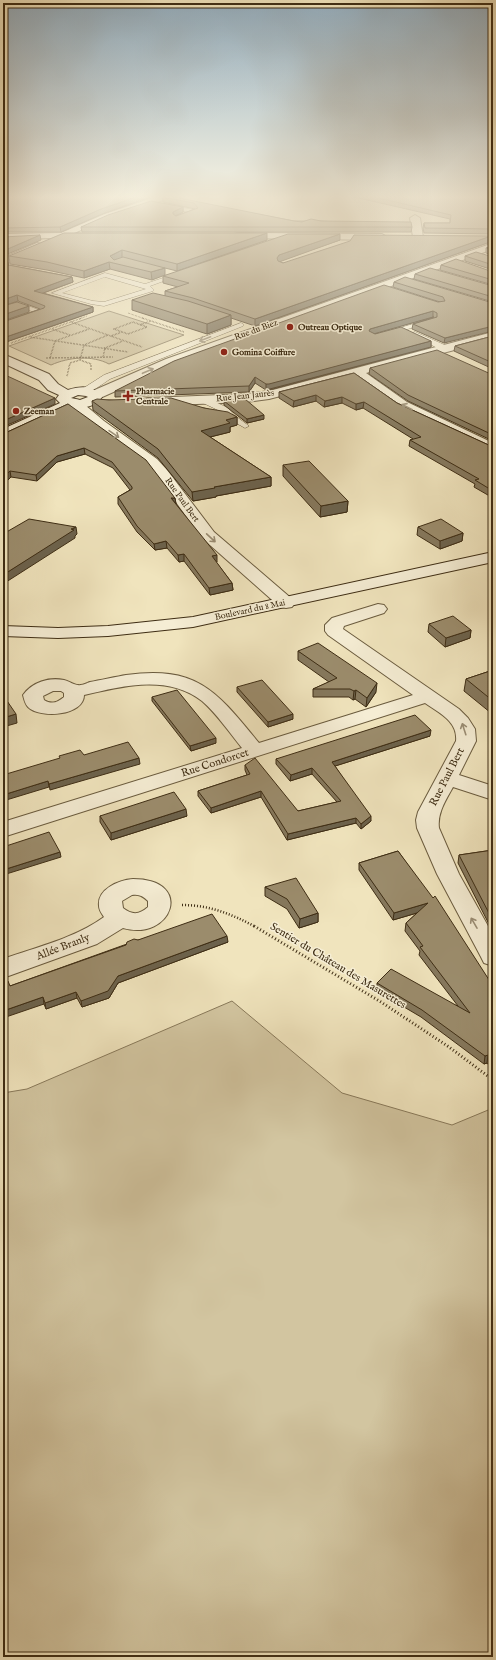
<svg xmlns="http://www.w3.org/2000/svg" width="496" height="1660" viewBox="0 0 496 1660" font-family="'IM FELL English',serif">
	<rect width="100%" height="100%" fill="#f0e4bd"/>
	<filter id="stains"><feTurbulence type="fractalNoise" baseFrequency=".005" numOctaves="4"/><feColorMatrix values="0 0 0 0 .2 0 0 0 0 .09 0 0 0 0 .02 0 0 0 .5 -.17"/></filter>
	<radialGradient id="worn" r=".72"><stop offset=".6" stop-color="#630" stop-opacity="0"/><stop offset="1" stop-color="#630" stop-opacity=".3"/></radialGradient>
	<path fill="#d2c5a0" stroke="#88795a" d="M 109,311 L 184,335 L 109,364 C 92,355 69,357 51,365 L 9,346 Z
		M 232,1001 L 342,1093 L 452,1125 L 493,1108 L 493,1657 L 3,1657 L 3,1093 L 27,1089 Z"/>
	<g fill="none" stroke-linecap="round" stroke-linejoin="round">
		<defs>
			<path id="lane" d="M 166,204 L 194,210 L 197,212 L 182,218 L 179,216 L 188,212 L 164,207 L 163,206 Z
				M 105,273 L 145,284 L 178,273 L 183,274 L 150,286 L 154,290 L 153,291 L 104,306 L 91,304 L 52,293 ZM 105,277 L 146,289 L 104,302 L 93,301 L 62,293 Z
				M 18,302 L 44,312 L 3,326 L 3,322 L 34,312 L 18,306 L 3,311 L 3,307 Z
				M 430,319 L 433,321 L 432,322 L 387,335 L 383,333 Z
				M 241,323 L 243,324 L 243,326 L 110,379 C 102,384 91,394 80,393 L 79,391 L 104,375 Z
				M 415,332 L 447,346 L 448,348 L 444,350 L 441,350 L 413,335 L 411,334 Z
				M 201,398 L 207,398 L 228,408 L 234,415 L 249,426 L 245,428 L 229,419 L 217,417 L 217,413 L 224,413 L 201,402 Z"/>
			<path id="street" d="M 158,196 L 171,196 L 169,198 L 111,218 L 74,233 L 94,235 L 95,237 L 94,239 L 51,238 L 3,240 L 3,234 L 61,233 L 105,214 Z
				M 415,215 L 420,218 L 423,237 L 418,240 L 413,237 L 410,218 Z
				M 238,233 L 382,234 L 387,237 L 382,240 L 234,238 L 233,236 L 234,234 Z
				M 37,243 L 41,244 L 42,246 L 41,248 L 3,265 L 3,258 Z
				M 493,243 L 493,249 L 174,365 L 100,398 L 90,398 L 88,395 L 90,392 L 166,359 Z
				M 493,332 L 493,340 L 366,373 L 407,402 L 493,443 L 493,452 L 397,408 L 354,377 L 269,399 L 246,402 L 148,406 L 143,405 L 141,402 L 143,399 L 148,398 L 246,394 L 269,391 Z
				M 74,399 L 79,400 L 104,421 L 157,459 L 167,470 L 214,532 L 292,599 L 295,603 L 292,607 L 286,608 L 280,607 L 202,538 L 157,476 L 147,465 L 94,427 L 69,406 L 67,403 L 69,400 Z
				M 378,604 L 384,605 L 387,609 L 384,613 L 344,626 L 343,629 L 459,709 L 468,718 L 475,729 L 476,741 L 459,775 L 493,786 L 493,800 L 453,787 C 446,800 437,813 439,828 L 459,874 L 493,935 L 493,966 L 484,963 L 481,957 L 437,874 L 417,828 L 416,820 L 418,812 L 456,741 C 458,721 439,713 425,703 L 3,837 L 3,822 L 242,748 C 229,732 217,714 202,701 C 168,674 122,686 84,695 C 84,716 40,719 28,707 C 25,704 24,699 23,695 C 32,682 49,677 64,680 C 69,681 74,685 78,685 C 81,686 87,683 90,682 C 102,680 114,677 126,675 C 198,665 217,692 259,743 L 413,695 L 328,635 L 325,631 L 325,625 L 332,618 ZM 53,691 L 61,691 L 64,693 L 64,697 C 58,702 52,705 44,700 L 43,696 Z
				M 133,879 C 195,879 172,942 123,928 L 97,944 L 3,978 L 3,959 C 37,947 75,938 104,917 C 102,914 99,910 99,906 C 97,889 119,880 133,879 ZM 132,895 C 139,894 143,896 148,901 L 148,907 C 139,915 132,915 123,908 L 122,901 Z"/>
			<path id="secondary" d="M 3,354 L 49,374 L 58,384 L 68,390 C 80,386 94,385 102,397 C 95,407 84,409 72,407 L 3,439 L 3,429 L 60,403 L 56,399 L 59,395 L 48,390 L 39,380 L 3,363 ZM 78,395 L 86,396 L 88,397 L 80,400 L 71,398 Z
				M 493,552 L 493,562 L 193,627 L 108,636 L 58,638 L 3,636 L 3,626 L 58,628 L 108,626 L 193,617 Z"/>
		</defs>
		<use href="#lane" stroke="#6a5b3e" stroke-width="1"/>
		<use href="#street" stroke="#6a5b3e" stroke-width="2"/>
		<use href="#secondary" stroke="#3e2d14" stroke-width="2"/>
		<path stroke="#3e2d14" stroke-width="1" stroke-dasharray="0.5 1" stroke-linecap="butt" d="M 128,313 L 145,319
			M 79,319 L 87,316"/>
		<path stroke="#3e2d14" stroke-width="1.5" stroke-dasharray="0.5 1" stroke-linecap="butt" d="M 142,318 L 184,332
			M 71,322 L 142,347
			M 133,322 L 147,327 L 128,334 L 114,329 Z
			M 142,324 L 151,321
			M 140,325 L 142,324
			M 52,329 L 70,335
			M 111,336 L 122,332
			M 30,337 L 128,352
			M 11,343 L 82,318
			M 103,357 L 105,348 L 123,341
			M 46,358 L 113,357
			M 50,358 L 55,341 L 89,329
			M 91,370 L 91,364 L 80,360 L 84,345 L 108,335
			M 67,376 L 70,363 L 80,360"/>
		<path stroke="#3e2d14" stroke-width="2.5" stroke-dasharray="1 2" stroke-linecap="butt" d="M 182,905 C 210,905 231,914 256,927"/>
		<path stroke="#3e2d14" stroke-width="3" stroke-dasharray="1 2.5" stroke-linecap="butt" d="M 254,926 L 381,1002 L 449,1047 L 493,1080"/>
		<use href="#lane" fill="#f5edd4" fill-rule="evenodd"/>
		<use href="#street" fill="#f5edd4" fill-rule="evenodd"/>
		<use href="#secondary" fill="#f5edd4" fill-rule="evenodd"/>
	</g>
	<path fill="#85785d" stroke="#3e2d14" d="M 9,196 L 153,196 L 102,214 L 61,232 L 3,232 L 3,198 Z
		M 350,196 L 493,196 L 493,234 L 424,233 L 423,228 L 424,223 L 450,223 L 450,219 Z
		M 162,197 L 294,221 L 321,221 L 412,227 L 411,232 L 82,232 L 81,227 L 183,207 L 183,212 L 175,216 L 176,216 L 195,209 L 163,202 Z
		M 267,240 L 177,271 L 165,268 L 152,280 L 110,269 L 84,278 L 47,270 L 10,264 L 9,256 Z
		M 340,240 L 279,261 L 283,263 L 490,242 L 255,326 L 231,318 L 231,325 L 207,334 L 132,310 L 132,300 L 165,296 L 165,291 L 178,287 L 163,283 L 163,276 Z
		M 493,246 L 493,256 L 486,253 L 486,248 Z
		M 465,256 L 493,257 L 493,270 L 465,261 Z
		M 3,264 L 72,277 L 73,282 L 43,293 L 93,307 L 93,312 L 3,343 L 3,322 L 40,309 L 18,301 Z
		M 441,265 L 493,272 L 493,285 L 440,270 Z
		M 415,274 L 493,287 L 493,302 L 414,279 Z
		M 394,282 L 493,303 L 444,343 L 412,329 L 413,324 L 434,317 L 433,317 L 374,333 L 431,341 L 431,347 L 269,390 L 266,390 L 255,383 L 249,392 L 115,397 L 115,391 L 440,302 L 393,287 Z
		M 493,336 L 493,369 L 454,351 L 455,346 Z
		M 370,368 L 493,375 L 493,441 L 408,401 L 369,374 Z
		M 354,373 L 397,403 L 493,447 L 493,498 L 474,487 L 475,484 L 409,446 L 410,440 L 413,439 L 363,408 L 356,410 L 342,403 L 324,407 L 316,401 L 293,407 L 279,398 L 279,392 Z
		M 109,400 L 204,408 L 237,417 L 237,425 L 230,427 L 230,432 L 210,437 L 271,477 L 271,486 L 216,496 L 216,497 L 193,501 L 158,458 L 93,410 L 92,401 Z
		M 224,401 L 264,419 L 247,423 L 224,405 Z
		M 68,404 L 175,498 L 176,504 L 217,562 L 216,562 L 232,583 L 233,590 L 210,595 L 184,561 L 179,562 L 167,548 L 155,550 L 137,532 L 118,504 L 118,497 L 130,490 L 113,468 L 85,454 L 57,462 L 37,481 L 11,477 L 3,485 L 3,434 Z
		M 283,465 L 348,501 L 347,512 L 320,517 L 283,476 Z
		M 418,527 L 463,533 L 462,541 L 440,549 L 417,535 Z
		M 429,624 L 471,630 L 470,638 L 445,647 L 428,632 Z
		M 298,651 L 376,692 L 366,707 L 355,699 L 353,700 L 349,697 L 313,697 L 313,689 L 329,682 L 298,660 Z
		M 493,670 L 493,713 L 491,713 L 464,691 L 466,679 Z
		M 237,687 L 293,719 L 268,727 L 237,692 Z
		M 152,697 L 216,743 L 191,751 L 152,701 Z
		M 430,736 L 335,766 L 371,821 L 361,829 L 356,823 L 287,840 L 261,797 L 211,813 L 198,796 L 198,791 L 247,775 L 245,770 L 245,765 L 298,811 L 337,802 L 312,774 L 290,781 L 276,764 L 276,759 Z
		M 100,816 L 187,816 L 111,840 L 100,822 Z
		M 493,850 L 493,932 L 458,863 L 459,855 Z
		M 398,851 L 493,986 L 493,1070 L 487,1063 L 484,1064 L 421,1017 L 377,991 L 377,983 L 458,1006 L 419,955 L 420,951 L 405,931 L 406,923 L 417,913 L 393,920 L 359,870 L 359,863 Z
		M 265,887 L 318,913 L 318,922 L 299,928 L 287,909 L 265,896 Z
		M 138,940 L 228,942 L 118,983 L 109,998 L 82,1007 L 77,998 L 46,1009 L 44,1004 L 10,986 Z"/>
	<path fill="#6c624c" stroke="#3e2d14" d="M 139,196 L 153,196 L 102,214 L 61,232 L 60,227 L 101,209 Z
		M 170,196 L 189,196 L 172,199 Z
		M 183,207 L 183,212 L 173,217 L 173,212 Z
		M 267,233 L 267,240 L 177,271 L 177,264 Z
		M 340,234 L 340,240 L 279,262 L 277,264 L 277,258 L 279,255 Z
		M 40,235 L 41,240 L 3,256 L 3,251 Z
		M 491,236 L 490,242 L 255,326 L 255,319 Z
		M 122,250 L 122,258 L 113,262 L 110,256 Z
		M 109,262 L 110,269 L 84,278 L 84,271 Z
		M 165,268 L 165,275 L 152,280 L 151,272 Z
		M 72,277 L 73,282 L 35,296 L 34,291 Z
		M 17,295 L 18,301 L 3,306 L 3,300 Z
		M 29,306 L 29,312 L 3,321 L 3,315 Z
		M 93,307 L 93,312 L 3,343 L 3,338 Z
		M 433,311 L 433,317 L 370,335 L 369,331 L 370,329 Z
		M 231,315 L 231,325 L 207,334 L 207,324 Z
		M 493,326 L 493,331 L 444,343 L 445,338 Z
		M 431,341 L 431,347 L 266,390 L 266,384 Z
		M 255,377 L 255,383 L 249,392 L 249,386 Z
		M 316,395 L 316,401 L 293,407 L 294,401 Z
		M 342,397 L 342,403 L 324,407 L 325,401 Z
		M 55,398 L 55,404 L 3,427 L 3,421 Z
		M 364,402 L 363,408 L 356,410 L 356,404 Z
		M 264,415 L 264,419 L 247,423 L 247,419 Z
		M 237,417 L 237,425 L 230,427 L 230,432 L 202,439 L 201,431 L 226,420 Z
		M 84,448 L 85,454 L 57,462 L 37,481 L 36,475 L 57,456 Z
		M 10,471 L 11,477 L 3,485 L 3,477 Z
		M 271,477 L 271,486 L 216,496 L 216,497 L 193,501 L 192,492 L 214,487 Z
		M 171,498 L 175,498 L 176,504 Z
		M 348,501 L 347,512 L 320,517 L 321,506 Z
		M 76,527 L 77,534 L 75,536 L 75,538 L 3,584 L 3,575 Z
		M 463,533 L 462,541 L 440,549 L 440,541 Z
		M 166,541 L 167,548 L 155,550 L 154,544 Z
		M 184,554 L 184,561 L 179,562 L 178,555 Z
		M 217,555 L 217,562 L 212,563 L 212,556 Z
		M 232,583 L 233,590 L 210,595 L 209,588 Z
		M 471,630 L 470,638 L 445,647 L 446,638 Z
		M 377,683 L 376,692 L 366,707 L 367,698 Z
		M 356,690 L 355,699 L 353,700 L 354,691 Z
		M 493,701 L 493,713 L 491,713 Z
		M 16,714 L 17,723 L 3,727 L 3,718 Z
		M 293,714 L 293,719 L 268,727 L 268,722 Z
		M 431,730 L 430,736 L 332,767 L 332,762 Z
		M 216,738 L 216,743 L 191,751 L 190,746 Z
		M 139,758 L 140,764 L 50,790 L 49,784 Z
		M 312,768 L 312,774 L 290,781 L 291,775 Z
		M 48,781 L 49,787 L 3,801 L 3,795 Z
		M 261,791 L 261,797 L 211,813 L 211,808 Z
		M 186,809 L 187,816 L 111,840 L 111,833 Z
		M 371,816 L 371,821 L 361,829 L 361,824 Z
		M 356,818 L 356,823 L 287,840 L 288,834 Z
		M 60,852 L 61,857 L 3,875 L 3,870 Z
		M 428,903 L 427,910 L 393,920 L 394,913 Z
		M 318,913 L 318,922 L 299,928 L 300,919 Z
		M 227,936 L 228,942 L 118,983 L 109,998 L 82,1007 L 81,1001 L 118,976 Z
		M 76,992 L 77,998 L 46,1009 L 45,1003 Z
		M 43,997 L 44,1004 L 3,1018 L 3,1011 Z
		M 488,1055 L 487,1063 L 484,1064 L 485,1056 Z"/>
	<path fill="#9b8c6c" stroke="#3e2d14" d="M 9,196 L 139,196 L 101,209 L 60,227 L 3,228 L 3,198 Z
		M 165,196 L 169,196 L 294,221 L 302,222 L 311,219 L 321,221 L 411,222 L 412,227 L 81,227 L 108,215 L 151,201 L 183,207 L 173,212 L 173,214 L 176,216 L 198,208 L 194,203 L 162,197 Z
		M 370,196 L 493,196 L 493,229 L 425,228 L 424,223 L 450,223 L 451,215 Z
		M 64,233 L 267,233 L 177,264 L 122,250 L 110,256 L 114,260 L 123,257 L 165,268 L 151,272 L 109,262 L 84,271 L 47,262 L 9,256 Z
		M 288,234 L 340,234 L 279,255 L 277,258 L 278,261 L 283,263 L 350,241 L 354,235 L 491,236 L 255,319 L 193,298 L 165,291 L 189,283 L 163,276 Z
		M 40,235 L 3,251 L 3,237 Z
		M 493,246 L 493,251 L 486,248 Z
		M 476,252 L 493,257 L 493,265 L 465,256 Z
		M 456,259 L 493,272 L 493,280 L 441,265 Z
		M 3,264 L 72,277 L 34,291 L 93,307 L 3,338 L 3,322 L 44,308 L 45,306 L 17,295 L 3,300 Z
		M 430,268 L 493,286 L 493,297 L 415,274 Z
		M 405,277 L 493,303 L 493,326 L 445,338 L 413,324 L 437,317 L 437,313 L 433,311 L 370,329 L 369,331 L 375,334 L 401,327 L 431,341 L 269,384 L 266,384 L 255,377 L 249,386 L 115,391 L 174,361 L 384,285 L 438,302 L 445,301 L 443,297 L 394,282 Z
		M 153,293 L 188,301 L 231,315 L 207,324 L 132,300 Z
		M 17,302 L 29,306 L 3,315 L 3,306 Z
		M 493,336 L 493,363 L 455,346 Z
		M 437,350 L 493,375 L 493,435 L 408,395 L 370,368 Z
		M 354,373 L 397,403 L 493,447 L 493,491 L 475,480 L 479,479 L 410,440 L 421,437 L 364,402 L 356,404 L 342,397 L 325,401 L 316,395 L 294,401 L 279,392 Z
		M 3,374 L 55,398 L 3,421 Z
		M 171,398 L 204,408 L 228,412 L 237,417 L 226,420 L 230,423 L 201,431 L 271,477 L 214,487 L 215,488 L 192,492 L 158,449 L 92,401 L 97,399 L 109,400 Z
		M 245,399 L 264,415 L 247,419 L 224,401 Z
		M 68,404 L 146,460 L 175,498 L 171,498 L 217,555 L 212,556 L 232,583 L 209,588 L 184,554 L 178,555 L 166,541 L 154,544 L 137,526 L 118,497 L 132,489 L 132,487 L 112,462 L 84,448 L 57,456 L 36,475 L 10,471 L 3,477 L 3,434 Z
		M 309,461 L 348,501 L 321,506 L 283,465 Z
		M 29,519 L 76,527 L 71,529 L 74,530 L 3,575 L 3,534 Z
		M 441,519 L 463,533 L 440,541 L 418,527 Z
		M 453,616 L 471,630 L 446,638 L 429,624 Z
		M 318,643 L 377,683 L 367,698 L 356,690 L 354,691 L 350,689 L 313,689 L 337,678 L 298,651 Z
		M 493,670 L 493,701 L 466,679 Z
		M 262,680 L 293,714 L 268,722 L 237,687 Z
		M 177,690 L 216,738 L 190,746 L 152,697 Z
		M 3,695 L 16,714 L 3,718 Z
		M 415,715 L 431,730 L 332,762 L 371,816 L 361,824 L 356,818 L 288,834 L 261,791 L 211,808 L 198,791 L 250,774 L 245,765 L 255,758 L 298,811 L 341,801 L 312,768 L 291,775 L 276,759 Z
		M 128,742 L 139,758 L 49,784 L 48,781 L 3,795 L 3,775 L 60,758 L 59,756 L 80,750 L 84,755 Z
		M 174,792 L 186,809 L 111,833 L 100,816 Z
		M 49,832 L 60,852 L 3,870 L 3,847 Z
		M 493,850 L 493,921 L 459,855 Z
		M 398,851 L 433,898 L 435,896 L 493,986 L 493,1061 L 488,1055 L 485,1056 L 422,1010 L 377,983 L 391,969 L 470,1013 L 420,947 L 423,946 L 406,923 L 428,903 L 394,913 L 359,863 Z
		M 296,878 L 318,913 L 300,919 L 287,899 L 265,887 Z
		M 212,914 L 227,936 L 118,976 L 108,991 L 81,1001 L 76,992 L 45,1003 L 43,997 L 3,1011 L 3,983 L 8,981 L 10,986 L 126,945 L 127,942 L 134,939 L 138,940 Z"/>
	<defs><path id="oneway-shaft" d="M-6 0H5M1.5-3L5.5 0L1.5 3" fill="none" stroke-width="1.6" stroke-linecap="round" stroke-linejoin="round"/></defs>
	<g stroke="#9a8d74">
		<use href="#oneway-shaft" transform="translate(205 339) rotate(159)"/>
		<use href="#oneway-shaft" transform="translate(148 371) rotate(-23)"/>
		<use href="#oneway-shaft" transform="translate(407 407) rotate(-153)"/>
		<use href="#oneway-shaft" transform="translate(114 434) rotate(35)"/>
		<use href="#oneway-shaft" transform="translate(211 538) rotate(43)"/>
		<use href="#oneway-shaft" transform="translate(464 729) rotate(-108)"/>
		<use href="#oneway-shaft" transform="translate(474 923) rotate(-120)"/>
	</g>
	<linearGradient id="sky" x2="0" y2="1"><stop stop-color="#93aec0"/><stop offset="0.46" stop-color="#f8f3e1"/><stop offset="1" stop-color="#f8f3e1" stop-opacity="0"/></linearGradient>
	<rect width="496" height="428" fill="url(#sky)"/>
	<g fill="#8f2418" stroke="#f5edd4" stroke-width="1.5">
		<circle cx="290" cy="327" r="4"/>
		<circle cx="224" cy="352" r="4"/>
		<path d="M126 390h4v4h4v4h-4v4h-4v-4h-4v-4h4z"/>
		<circle cx="16" cy="411" r="4"/>
	</g>
	<g text-anchor="middle" dominant-baseline="central" stroke-width="3" stroke-linejoin="round" paint-order="stroke">
		<g font-size="9" font-weight="bold" fill="#3e2d14" stroke="#f5edd4" text-anchor="start">
			<text x="298" y="327">Outreau Optique</text>
			<text x="232" y="352">Gomina Coiffure</text>
			<text x="136" y="391">Pharmacie<tspan x="136" dy="10">Centrale</tspan></text>
			<text x="24" y="411">Zeeman</text>
		</g>
		<g font-size="9" fill="#3e2d14" stroke="#f5edd4">
			<text transform="translate(256 330) rotate(-20)">Rue du Biez</text>
			<text transform="translate(245 396) rotate(-6)">Rue Jean Jaurès</text>
			<text transform="translate(182 500) rotate(54)">Rue Paul Bert</text>
			<text transform="translate(250 610) rotate(-12)">Boulevard du 8 Mai</text>
		</g>
		<g font-size="11" fill="#3e2d14" stroke="#f5edd4">
			<text transform="translate(215 763) rotate(-18)">Rue Condorcet</text>
			<text transform="translate(447 777) rotate(-63)">Rue Paul Bert</text>
			<text transform="translate(63 947) rotate(-21)">Allée Branly</text>
			<text transform="translate(338 966) rotate(31)">Sentier du Château des Masurettes</text>
		</g>
	</g>
	<rect width="496" height="1660" fill="none" stroke="#f0e4bd" stroke-width="16"/>
	<rect x="4" y="4" width="488" height="1652" fill="none" stroke="#3e2d14" stroke-width="2"/>
	<rect x="8" y="8" width="480" height="1644" fill="none" stroke="#3e2d14"/>
	<rect width="100%" height="100%" filter="url(#stains)"/>
	<rect width="100%" height="100%" fill="url(#worn)"/>
</svg>
